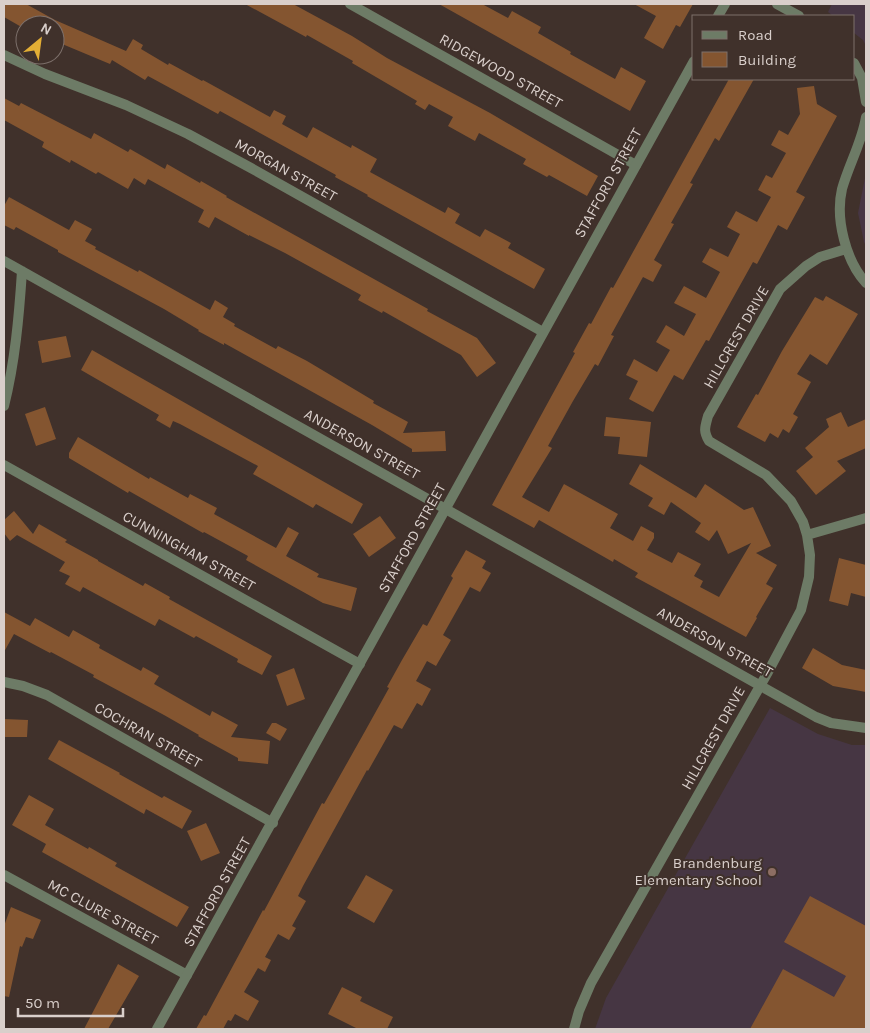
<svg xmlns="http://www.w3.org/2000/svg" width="870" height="1033" viewBox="0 0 870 1033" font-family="Karla,sans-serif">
	<rect width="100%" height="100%" fill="#40312b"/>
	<path fill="#463643" d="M 832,4 L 866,4 L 866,46 L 863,40 L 854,33 L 854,16 L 833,16 L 828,12 Z
		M 866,173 L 866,246 L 864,242 L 858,213 Z
		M 770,708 L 818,734 L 852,745 L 866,745 L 866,1029 L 595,1029 L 606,998 Z"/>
	<path fill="#845530" d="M 4,4 L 26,4 L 55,20 L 126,51 L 133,39 L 143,45 L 141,49 L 168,65 L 169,63 L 202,81 L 203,80 L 270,117 L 274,110 L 286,116 L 282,124 L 307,138 L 313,127 L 351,148 L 352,145 L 377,159 L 370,172 L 445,213 L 448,207 L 460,214 L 455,223 L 480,237 L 485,229 L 511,243 L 508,248 L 545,269 L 534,289 L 367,196 L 368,195 L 335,177 L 336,175 L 220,111 L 218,114 L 148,76 L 145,80 L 112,60 L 110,64 L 55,41 L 55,25 L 25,25 L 25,29 L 4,17 Z
		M 245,4 L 293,4 L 352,36 L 387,58 L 490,113 L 598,176 L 587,196 L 549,175 L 547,177 L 523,164 L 526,159 L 479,133 L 475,141 L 448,126 L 453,117 L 429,104 L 425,110 L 415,104 L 417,101 L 352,63 L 353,61 L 307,35 L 306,37 Z
		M 439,4 L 482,4 L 508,18 L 512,11 L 541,27 L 538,33 L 571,52 L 570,54 L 615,79 L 621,67 L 646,81 L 630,111 Z
		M 634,4 L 693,4 L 680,27 L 676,25 L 663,49 L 644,38 L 656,16 Z
		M 729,79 L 754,79 L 719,141 L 715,138 L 690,183 L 693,184 L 671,223 L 674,224 L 654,260 L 662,265 L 653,282 L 643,277 L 611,335 L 614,336 L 598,366 L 595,364 L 573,401 L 548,446 L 552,448 L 522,497 L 549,512 L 564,484 L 618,514 L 610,528 L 633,541 L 641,526 L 654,533 L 654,538 L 647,550 L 672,563 L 678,552 L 701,564 L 694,576 L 703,581 L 700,587 L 719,597 L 751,543 L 728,554 L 717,530 L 709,541 L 695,532 L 701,523 L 671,502 L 664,515 L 648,506 L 653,498 L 629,484 L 640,464 L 696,498 L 705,484 L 744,510 L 753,507 L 771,546 L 756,553 L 777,565 L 766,584 L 773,588 L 756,617 L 757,618 L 746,637 L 635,577 L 638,573 L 614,559 L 613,562 L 539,520 L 534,528 L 492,505 L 575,353 L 573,352 L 589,323 L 591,324 L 611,287 L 613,288 Z
		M 814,86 L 817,104 L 837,116 L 796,192 L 805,197 L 787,230 L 778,225 L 757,264 L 753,262 L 709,341 L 706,340 L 683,380 L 674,375 L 653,412 L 629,399 L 638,381 L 626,375 L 634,359 L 657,372 L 670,350 L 656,342 L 666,325 L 684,336 L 696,314 L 674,303 L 684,286 L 706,298 L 720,272 L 702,262 L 710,248 L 728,257 L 740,234 L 727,227 L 736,211 L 757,222 L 771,197 L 758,190 L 766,175 L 772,178 L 786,153 L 771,145 L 779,130 L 788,135 L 800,114 L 797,88 Z
		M 4,98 L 19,106 L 21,103 L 91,139 L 94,133 L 128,152 L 130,149 L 165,169 L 167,164 L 200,183 L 201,181 L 227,196 L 226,197 L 428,309 L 427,311 L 477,338 L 496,363 L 477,377 L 461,355 L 383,311 L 382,313 L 358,300 L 361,295 L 285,253 L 249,235 L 249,236 L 215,217 L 209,228 L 198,222 L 204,210 L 148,179 L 145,185 L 134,178 L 128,189 L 98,172 L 96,174 L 71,160 L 70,163 L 42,147 L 44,142 L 4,120 Z
		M 9,197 L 69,230 L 75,220 L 92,229 L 85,241 L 96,247 L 95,249 L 138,272 L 139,270 L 210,310 L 215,300 L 228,308 L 223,317 L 235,324 L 234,326 L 276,349 L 278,346 L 307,361 L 374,401 L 373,403 L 408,422 L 403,433 L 445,431 L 446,451 L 412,452 L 412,449 L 372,425 L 224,343 L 224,345 L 198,331 L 199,330 L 164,309 L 58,252 L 58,250 L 16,227 L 14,230 L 4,225 L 4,206 Z
		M 826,296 L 858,314 L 827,365 L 810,354 L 797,374 L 811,382 L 793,414 L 798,417 L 789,433 L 783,429 L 778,438 L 770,433 L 765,442 L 737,427 L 756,394 L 758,395 L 782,351 L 815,297 L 823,301 Z
		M 66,336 L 71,357 L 42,363 L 38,341 Z
		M 92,350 L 363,504 L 352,524 L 316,504 L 313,508 L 253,474 L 258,466 L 180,424 L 173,421 L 170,428 L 156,420 L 159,415 L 81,370 Z
		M 45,407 L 56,439 L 36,446 L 25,414 Z
		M 841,412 L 848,427 L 866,419 L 866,448 L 837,461 L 846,471 L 816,495 L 796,471 L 813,457 L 805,448 L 829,427 L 826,419 Z
		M 606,417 L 651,422 L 647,457 L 618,454 L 620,437 L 604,436 Z
		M 78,437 L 149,479 L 150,477 L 188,498 L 190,494 L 217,508 L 214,514 L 276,548 L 288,527 L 299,533 L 286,556 L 319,574 L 317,577 L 357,588 L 351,611 L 323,603 L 246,560 L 248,556 L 204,532 L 203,533 L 129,491 L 128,493 L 69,458 L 69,453 Z
		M 14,511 L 33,534 L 39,524 L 67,540 L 65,542 L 98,560 L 98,561 L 143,586 L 145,583 L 170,597 L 169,599 L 272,656 L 262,675 L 237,662 L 238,659 L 196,636 L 194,638 L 159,619 L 155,626 L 83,587 L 80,592 L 65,584 L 70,576 L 59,571 L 65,562 L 17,535 L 10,541 L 4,533 L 4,520 Z
		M 380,516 L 396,538 L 369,557 L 353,534 Z
		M 466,550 L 486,561 L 482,568 L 491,573 L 480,592 L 470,587 L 443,635 L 451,640 L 436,666 L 427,661 L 416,681 L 431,689 L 422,706 L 417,703 L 402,729 L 394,725 L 368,771 L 367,770 L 303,886 L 298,896 L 306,901 L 292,926 L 296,928 L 289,940 L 278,934 L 265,957 L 271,960 L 265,972 L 258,968 L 244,992 L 259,1001 L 248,1021 L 235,1014 L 231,1021 L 228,1020 L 223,1029 L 196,1029 L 204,1015 L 206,1016 L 263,910 L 264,911 L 322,803 L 324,804 L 364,733 L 389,688 L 387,687 L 402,660 L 423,624 L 427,626 L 453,578 L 451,576 Z
		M 839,558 L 866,565 L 866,597 L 851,593 L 848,606 L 829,601 Z
		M 4,612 L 30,626 L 35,618 L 69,637 L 73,630 L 100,645 L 99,648 L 141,671 L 143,667 L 159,676 L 154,684 L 210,716 L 212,711 L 238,725 L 231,737 L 270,741 L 268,764 L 238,761 L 238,758 L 198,736 L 199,735 L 164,715 L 93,677 L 94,675 L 51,652 L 50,653 L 14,634 L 4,652 Z
		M 813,648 L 842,665 L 866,670 L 866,692 L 833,686 L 802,668 Z
		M 294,668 L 305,699 L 287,706 L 276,675 Z
		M 4,719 L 28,720 L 27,737 L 4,737 Z
		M 272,723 L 276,723 L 287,729 L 280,741 L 266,733 Z
		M 59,740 L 120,773 L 119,774 L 162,798 L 164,796 L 192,811 L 182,829 L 146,809 L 144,814 L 48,759 Z
		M 29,795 L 54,809 L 45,825 L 88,849 L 89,847 L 117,863 L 115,866 L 189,907 L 177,927 L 42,852 L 46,844 L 12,825 Z
		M 206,823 L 220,853 L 201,861 L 187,831 Z
		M 366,875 L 393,890 L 374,923 L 347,908 Z
		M 810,896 L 866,926 L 866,1029 L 750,1029 L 783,969 L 834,997 L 846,976 L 784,942 Z
		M 11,907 L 41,920 L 33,939 L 26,937 L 22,947 L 20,946 L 9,997 L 4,996 L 4,926 Z
		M 118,964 L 139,976 L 108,1029 L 84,1029 Z
		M 342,987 L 362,997 L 360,1001 L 393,1017 L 387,1029 L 358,1029 L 328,1014 Z"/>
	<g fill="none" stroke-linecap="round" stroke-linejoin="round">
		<path stroke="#6d7b66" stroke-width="10" d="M 350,4 L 636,165
			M 777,4 L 799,16
			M 4,55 L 45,74 L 126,105 L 188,134 L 251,168 L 543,332
			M 854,63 L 862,78 L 866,102
			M 866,117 C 862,142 849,164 842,189 C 835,219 846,261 866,283
			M 4,261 L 816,717 L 831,723 L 866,728
			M 4,406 C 15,362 19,317 22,271
			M 4,465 L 360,664
			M 807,535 L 866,518
			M 4,682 L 23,686 L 47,695 L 273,823
			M 4,875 L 187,975
			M 574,1029 L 579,1011 L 591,983 L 768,672 L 801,610 L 809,577 L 810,555 L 807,535 L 803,522 L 791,501 L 766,475 L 709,441 C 703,431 705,427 708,416 L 780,289 L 806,266 L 820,257 L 846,249"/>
		<path stroke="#6d7b66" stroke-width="10" d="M 718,16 L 725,4
			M 157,1029 L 694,61"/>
	</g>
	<circle fill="#8d6e63" stroke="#40312b" stroke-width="2" cx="772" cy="872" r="5"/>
	<g text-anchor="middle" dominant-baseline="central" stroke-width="4" stroke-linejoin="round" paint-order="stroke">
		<g font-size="15" fill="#d9cfcb" stroke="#40312b">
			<text transform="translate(501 71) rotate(29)">RIDGEWOOD STREET</text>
			<text transform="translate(286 170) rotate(29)">MORGAN STREET</text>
			<text transform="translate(608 183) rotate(-61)">STAFFORD STREET</text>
			<text transform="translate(736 337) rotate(-60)">HILLCREST DRIVE</text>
			<text transform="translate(362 444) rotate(29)">ANDERSON STREET</text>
			<text transform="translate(412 538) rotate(-61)">STAFFORD STREET</text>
			<text transform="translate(189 551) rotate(29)">CUNNINGHAM STREET</text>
			<text transform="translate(715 642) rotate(29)">ANDERSON STREET</text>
			<text transform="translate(148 735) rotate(29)">COCHRAN STREET</text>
			<text transform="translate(713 738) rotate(-61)">HILLCREST DRIVE</text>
			<text transform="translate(217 892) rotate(-61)">STAFFORD STREET</text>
			<text transform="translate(103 912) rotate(28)">MC CLURE STREET</text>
		</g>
		<g font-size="15" fill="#d9cfcb" stroke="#40312b" text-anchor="end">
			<text x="762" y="863">Brandenburg<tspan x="762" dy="17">Elementary School</tspan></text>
		</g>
	</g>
	<rect width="870" height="1033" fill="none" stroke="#d9cfcb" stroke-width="10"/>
	<rect x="692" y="15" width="162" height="65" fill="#40312b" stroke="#7d706b"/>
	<rect x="702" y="31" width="25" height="8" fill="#6d7b66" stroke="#7d706b"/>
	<text x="738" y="40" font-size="15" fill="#d9cfcb">Road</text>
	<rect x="702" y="52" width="25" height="15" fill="#845530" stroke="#7d706b"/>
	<text x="738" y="65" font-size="15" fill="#d9cfcb">Building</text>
	<g transform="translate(40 40) rotate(29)"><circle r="24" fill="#40312b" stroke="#7d706b"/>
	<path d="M0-4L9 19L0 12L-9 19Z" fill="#e3ae35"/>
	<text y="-8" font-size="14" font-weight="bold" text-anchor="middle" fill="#d9cfcb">N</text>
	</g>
	<path d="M18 1008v8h105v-8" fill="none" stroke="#d9cfcb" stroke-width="2.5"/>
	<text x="25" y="1008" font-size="15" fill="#d9cfcb" stroke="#40312b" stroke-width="4" paint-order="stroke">50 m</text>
</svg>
